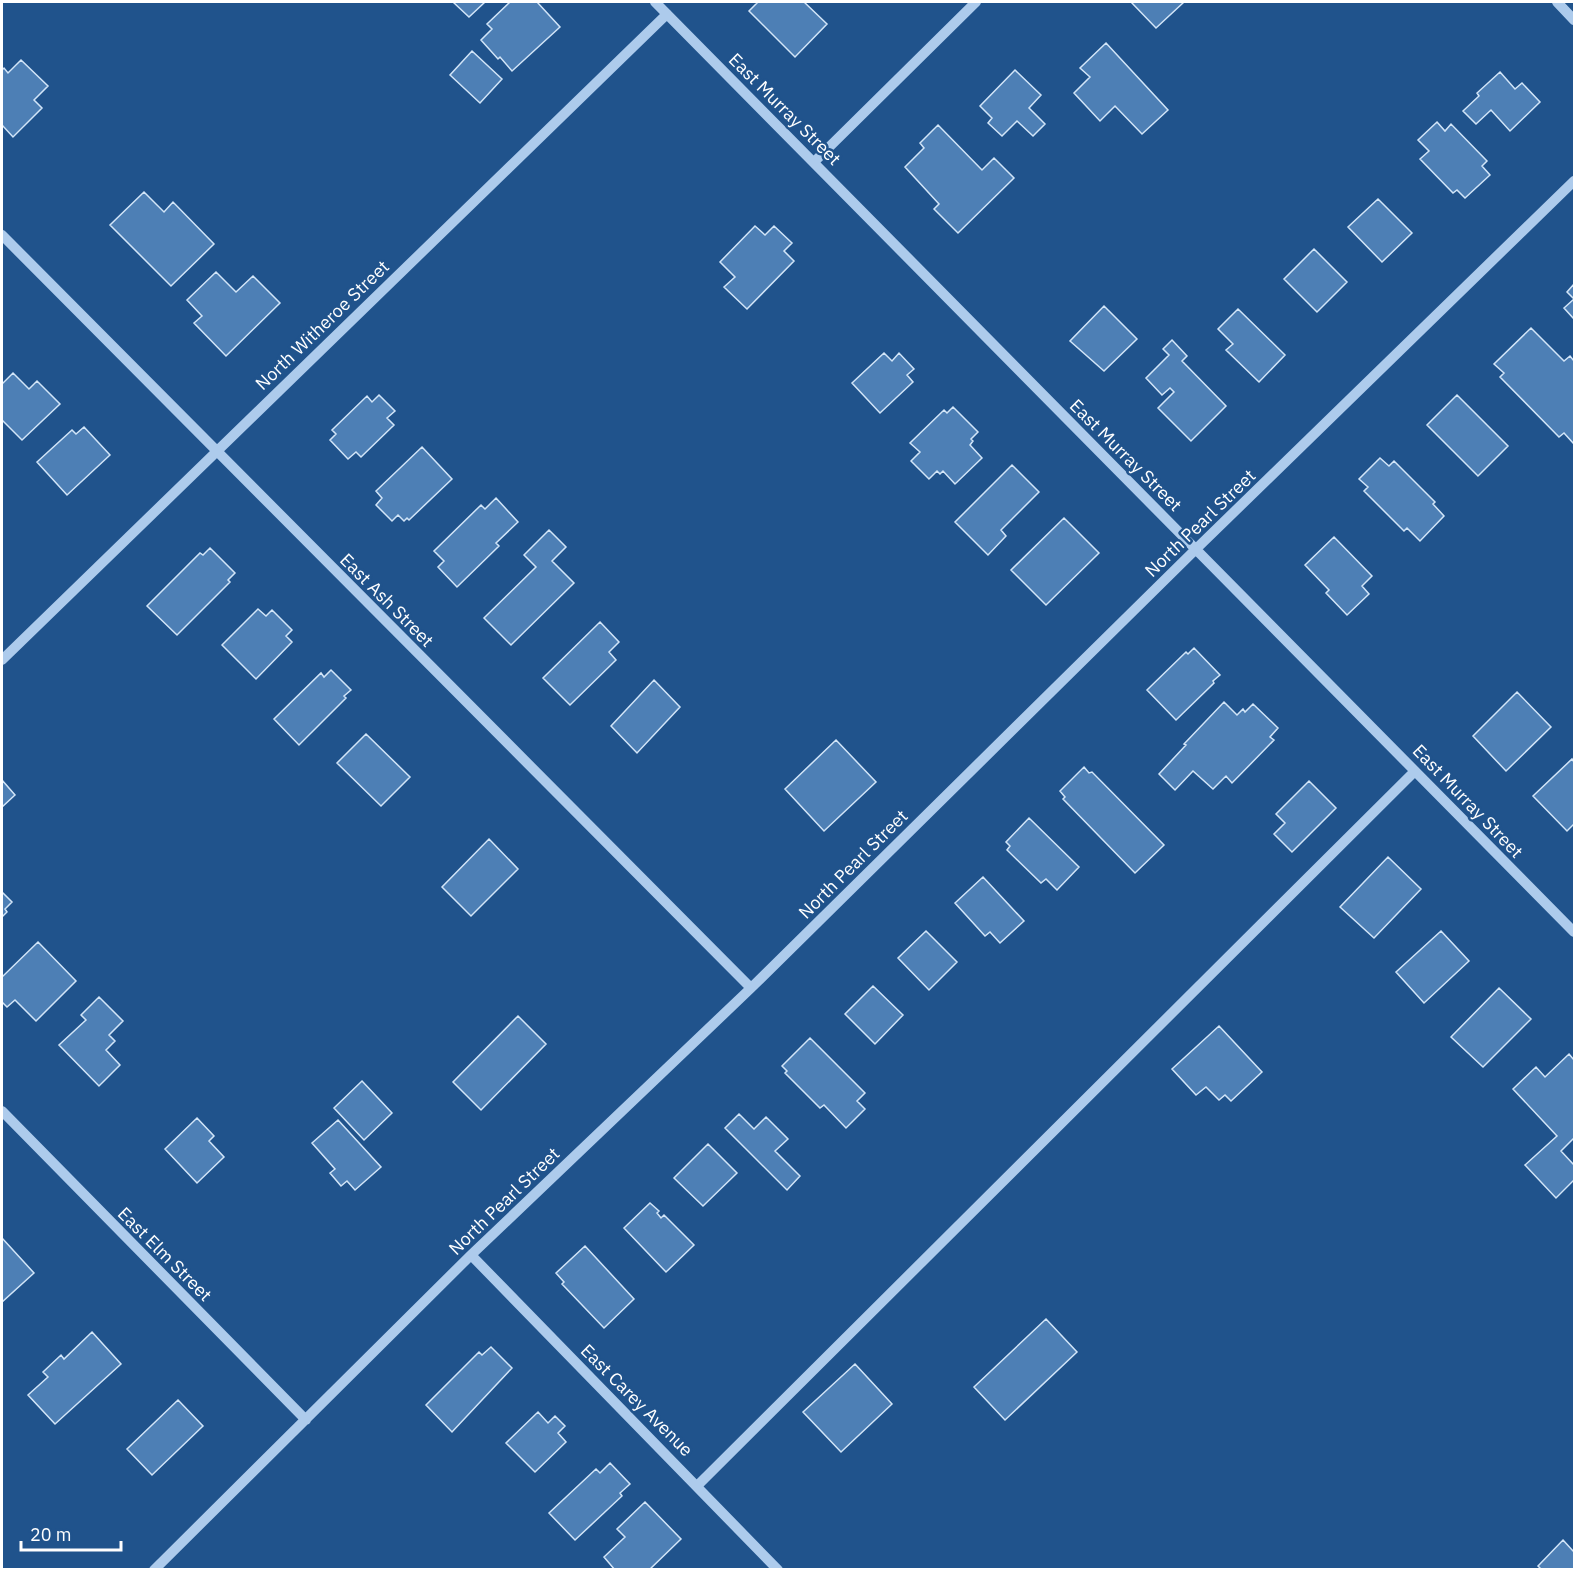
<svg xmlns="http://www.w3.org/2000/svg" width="1576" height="1571" viewBox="0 0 1576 1571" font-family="'IBM Plex Sans',sans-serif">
	<rect width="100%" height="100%" fill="#20538c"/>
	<path fill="#4d7fb5" stroke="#d2e5f8" stroke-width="1.5" d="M 453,2 L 485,2 L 469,17 Z
		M 510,2 L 537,2 L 560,27 L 512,71 L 500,57 L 498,59 L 481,40 L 492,29 L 487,24 Z
		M 755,2 L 804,2 L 827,24 L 795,57 L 749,11 L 757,3 Z
		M 1131,2 L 1184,2 L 1156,28 Z
		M 1106,43 L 1168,110 L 1142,134 L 1115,106 L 1100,121 L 1074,93 L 1090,77 L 1080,68 Z
		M 472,51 L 502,79 L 480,103 L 450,75 Z
		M 21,60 L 48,86 L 34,100 L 42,108 L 13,137 L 2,125 L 2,70 L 4,68 L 8,73 Z
		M 1015,70 L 1041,95 L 1029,108 L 1045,124 L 1033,136 L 1017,121 L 1002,136 L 988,123 L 992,118 L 980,106 Z
		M 1500,72 L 1515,89 L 1522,83 L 1540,102 L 1510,131 L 1491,110 L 1476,124 L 1463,111 L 1479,96 L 1477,93 Z
		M 1437,122 L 1445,131 L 1451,124 L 1487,161 L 1482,166 L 1490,175 L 1465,198 L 1457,190 L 1453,193 L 1420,159 L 1429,151 L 1418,140 Z
		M 938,125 L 982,170 L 994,158 L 1014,178 L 958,233 L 934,209 L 939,204 L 905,167 L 924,148 L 920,143 Z
		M 144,192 L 164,212 L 173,202 L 214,244 L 171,286 L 110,225 Z
		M 1378,199 L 1412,233 L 1382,262 L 1348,227 Z
		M 755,226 L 765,235 L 774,226 L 792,243 L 784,251 L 794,261 L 747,309 L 724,287 L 735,277 L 720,262 Z
		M 1314,249 L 1347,282 L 1317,312 L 1284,279 Z
		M 216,272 L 236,292 L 253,276 L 280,303 L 226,356 L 194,323 L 202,316 L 187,300 Z
		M 1574,284 L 1574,319 L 1564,308 L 1574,299 L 1567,292 Z
		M 1104,306 L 1137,339 L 1104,371 L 1070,341 Z
		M 1238,309 L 1285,355 L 1259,382 L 1226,350 L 1233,344 L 1218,329 Z
		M 1531,328 L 1564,361 L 1570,356 L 1574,361 L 1574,444 L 1564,433 L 1559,437 L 1500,377 L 1504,373 L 1494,364 Z
		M 1172,340 L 1187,356 L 1182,361 L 1226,406 L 1191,441 L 1158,408 L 1174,392 L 1170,388 L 1162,395 L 1146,378 L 1169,355 L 1163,349 Z
		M 884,353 L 892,361 L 899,353 L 914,369 L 907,375 L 913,382 L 880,413 L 852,383 Z
		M 13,373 L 29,389 L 37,381 L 60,404 L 22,440 L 2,420 L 2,384 Z
		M 379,395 L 395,411 L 387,418 L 394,425 L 361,457 L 356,452 L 348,459 L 330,440 L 336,434 L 332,430 L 367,396 L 372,402 Z
		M 1457,395 L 1508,446 L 1478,476 L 1427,425 Z
		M 953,407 L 978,432 L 971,439 L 973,441 L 970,445 L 982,458 L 955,484 L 943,471 L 940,474 L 937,471 L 929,479 L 911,461 L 920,452 L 910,443 L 944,410 L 947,413 Z
		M 84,427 L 110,455 L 67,495 L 37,462 L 72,430 L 76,434 Z
		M 422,447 L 452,479 L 409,520 L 407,518 L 404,521 L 398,515 L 392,521 L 376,505 L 382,498 L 376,491 Z
		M 1380,458 L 1389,466 L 1394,461 L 1435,502 L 1433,504 L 1444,516 L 1420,541 L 1407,528 L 1404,531 L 1364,491 L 1368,487 L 1359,479 Z
		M 1012,465 L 1039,492 L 1001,530 L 1006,536 L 988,555 L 955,522 Z
		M 496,498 L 518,522 L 496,543 L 499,546 L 457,587 L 438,567 L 444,561 L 434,551 L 481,505 L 485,509 Z
		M 1064,518 L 1099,553 L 1046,605 L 1011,570 Z
		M 549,530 L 566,547 L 552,561 L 574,583 L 511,645 L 484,618 L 536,567 L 524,555 Z
		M 1334,537 L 1372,576 L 1362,586 L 1369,594 L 1347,615 L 1326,593 L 1329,590 L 1305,565 Z
		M 210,548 L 235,573 L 228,580 L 230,582 L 177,635 L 147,606 L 200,553 L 203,555 Z
		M 258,609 L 266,616 L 272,610 L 292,630 L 286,636 L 292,642 L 256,679 L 222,645 Z
		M 600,622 L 619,642 L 609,652 L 616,660 L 570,705 L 543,678 Z
		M 1194,648 L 1220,675 L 1213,681 L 1214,683 L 1176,720 L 1147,690 L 1186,652 L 1188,654 Z
		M 331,670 L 351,690 L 344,696 L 346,698 L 299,745 L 274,719 L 321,673 L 324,677 Z
		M 654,680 L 680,707 L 637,753 L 611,726 Z
		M 1517,692 L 1551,727 L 1506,771 L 1473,736 Z
		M 1224,702 L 1237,715 L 1243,709 L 1245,712 L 1253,704 L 1278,728 L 1270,737 L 1274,740 L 1232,783 L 1226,776 L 1213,789 L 1193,771 L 1175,790 L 1159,774 L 1186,745 L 1184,744 Z
		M 366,734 L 410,777 L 381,806 L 337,763 Z
		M 836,740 L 876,782 L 824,831 L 785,789 Z
		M 1572,759 L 1574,762 L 1574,824 L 1567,831 L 1533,796 Z
		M 1084,767 L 1089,773 L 1092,772 L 1164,845 L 1135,873 L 1063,799 L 1065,797 L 1060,791 Z
		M 2,780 L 15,795 L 2,807 Z
		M 1309,781 L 1336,808 L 1292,852 L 1274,834 L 1285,823 L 1276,814 Z
		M 1029,818 L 1079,867 L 1057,890 L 1046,879 L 1041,883 L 1007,850 L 1010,846 L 1006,842 Z
		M 489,839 L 518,869 L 471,916 L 442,887 Z
		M 1388,857 L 1421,889 L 1374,938 L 1340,907 Z
		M 983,877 L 1024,921 L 1000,943 L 990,932 L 985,936 L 955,903 Z
		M 2,892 L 12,902 L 5,909 L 7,912 L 2,917 Z
		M 926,931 L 957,962 L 929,990 L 898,958 Z
		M 1441,931 L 1469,961 L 1424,1003 L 1396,972 Z
		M 38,942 L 76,981 L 36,1021 L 15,1000 L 7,1007 L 2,1002 L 2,977 Z
		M 873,986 L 903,1015 L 875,1044 L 845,1014 Z
		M 1499,988 L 1531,1019 L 1483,1067 L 1451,1037 Z
		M 99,997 L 123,1021 L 109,1035 L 115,1041 L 106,1050 L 120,1065 L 99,1086 L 59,1045 L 86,1020 L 81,1015 Z
		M 518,1016 L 546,1044 L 481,1110 L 453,1082 Z
		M 1219,1026 L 1262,1072 L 1231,1101 L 1225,1095 L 1219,1100 L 1206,1087 L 1196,1095 L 1172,1069 Z
		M 810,1038 L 865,1093 L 857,1101 L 865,1109 L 846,1128 L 824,1105 L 820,1108 L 785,1073 L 787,1071 L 782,1066 Z
		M 1569,1054 L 1574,1060 L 1574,1138 L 1561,1151 L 1574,1165 L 1574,1180 L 1556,1198 L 1525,1165 L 1557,1136 L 1513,1089 L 1536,1067 L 1545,1077 Z
		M 362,1081 L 392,1113 L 364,1140 L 334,1108 Z
		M 739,1114 L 754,1129 L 766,1117 L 788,1139 L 775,1151 L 800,1176 L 787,1190 L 725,1128 Z
		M 197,1118 L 214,1136 L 209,1141 L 224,1157 L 197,1183 L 165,1149 Z
		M 338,1120 L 381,1167 L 355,1190 L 347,1181 L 341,1186 L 330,1173 L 335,1169 L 312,1143 Z
		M 708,1144 L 737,1173 L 703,1206 L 674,1178 Z
		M 650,1203 L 659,1211 L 657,1213 L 661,1218 L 664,1215 L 694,1245 L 666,1272 L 624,1228 Z
		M 2,1238 L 34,1273 L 2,1302 Z
		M 585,1246 L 634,1299 L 604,1328 L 562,1284 L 564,1282 L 556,1273 Z
		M 1046,1319 L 1077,1352 L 1005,1420 L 974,1387 Z
		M 92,1332 L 121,1364 L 55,1424 L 28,1395 L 48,1377 L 43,1372 L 61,1355 L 64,1359 Z
		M 491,1347 L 512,1368 L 452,1432 L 426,1405 L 479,1352 L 482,1355 Z
		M 855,1364 L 892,1404 L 841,1452 L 803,1412 Z
		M 178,1400 L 203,1426 L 152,1475 L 127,1449 Z
		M 538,1412 L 548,1423 L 555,1416 L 565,1426 L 558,1433 L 566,1442 L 535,1472 L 506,1443 Z
		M 610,1463 L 630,1484 L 620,1493 L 622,1496 L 575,1540 L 549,1513 L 596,1469 L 600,1473 Z
		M 645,1502 L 681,1539 L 649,1570 L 615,1570 L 604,1557 L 625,1537 L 617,1529 Z
		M 1563,1540 L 1574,1552 L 1574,1570 L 1542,1570 L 1538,1566 Z"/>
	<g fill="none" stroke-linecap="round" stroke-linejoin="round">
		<path stroke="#adcbec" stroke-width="10" d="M 655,2 L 1574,932
			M 1557,2 L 1574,20
			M 814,162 L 976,2
			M 2,235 L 751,988
			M 2,660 L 667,14
			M 2,1111 L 306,1420
			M 471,1255 L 778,1570
			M 698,1485 L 1415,771
			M 154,1570 L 471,1255 L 751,988 L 1196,549 L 1574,181"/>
	</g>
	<g text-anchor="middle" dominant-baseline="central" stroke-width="5" stroke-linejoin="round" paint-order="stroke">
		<g font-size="18" fill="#fff" stroke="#20538c">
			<text transform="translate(785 109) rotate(45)">East Murray Street</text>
			<text transform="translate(322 325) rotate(-44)">North Witheroe Street</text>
			<text transform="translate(1126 455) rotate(45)">East Murray Street</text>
			<text transform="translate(1200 523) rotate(-44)">North Pearl Street</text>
			<text transform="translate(387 600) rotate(45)">East Ash Street</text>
			<text transform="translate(1468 801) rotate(46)">East Murray Street</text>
			<text transform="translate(853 864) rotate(-45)">North Pearl Street</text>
			<text transform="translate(504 1201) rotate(-44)">North Pearl Street</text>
			<text transform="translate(165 1254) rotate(45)">East Elm Street</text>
			<text transform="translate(637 1400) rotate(45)">East Carey Avenue</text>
		</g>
	</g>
	<rect width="1576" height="1571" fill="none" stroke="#ffffff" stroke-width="6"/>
	<path d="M21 1541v9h100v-9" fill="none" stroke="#ffffff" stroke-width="3"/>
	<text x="30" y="1541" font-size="18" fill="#ffffff" stroke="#20538c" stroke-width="4.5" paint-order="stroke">20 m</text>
</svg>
